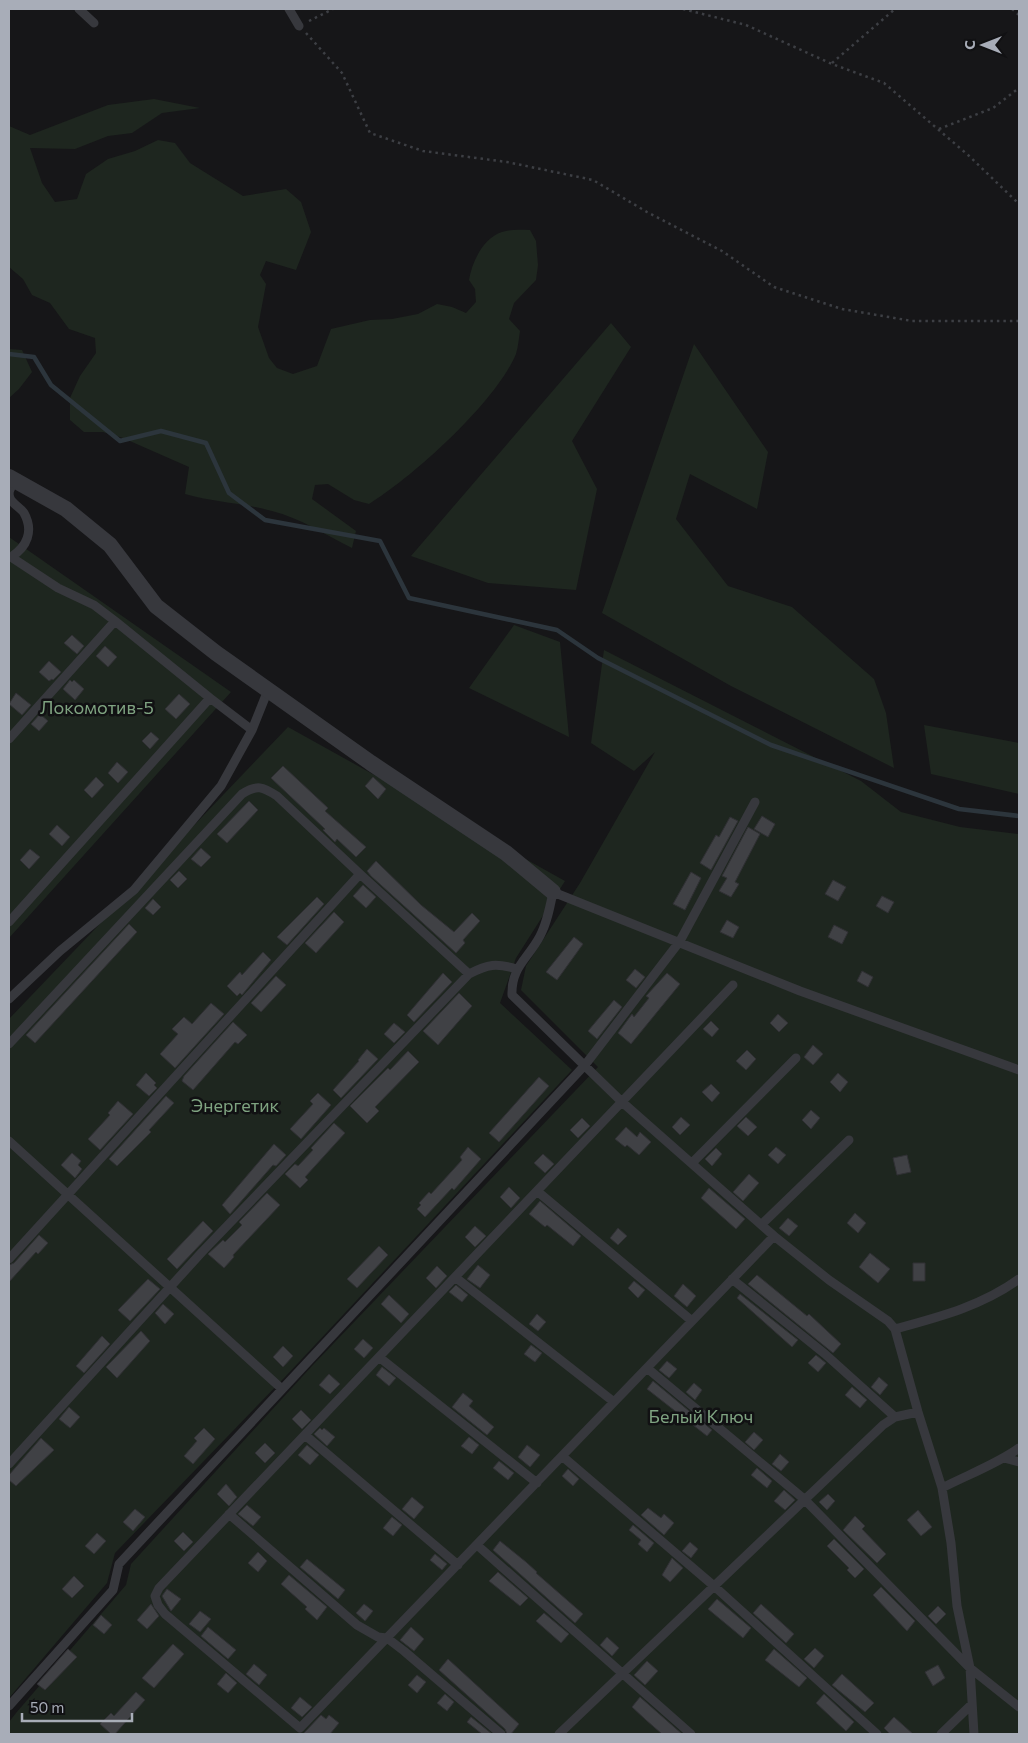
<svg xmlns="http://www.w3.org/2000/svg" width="1028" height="1743" viewBox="0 0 1028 1743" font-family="Commissioner,sans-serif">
	<rect width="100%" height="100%" fill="#161618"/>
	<path fill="#1e261f" d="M 154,99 L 200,108 L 162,113 L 132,133 L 108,136 L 75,149 L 30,148 L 42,183 L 55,202 L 77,199 L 86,174 L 108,159 L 135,151 L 158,140 L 175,143 L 190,163 L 243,196 L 286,189 L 301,202 L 311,232 L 296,270 L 266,261 L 260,275 L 266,284 L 258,327 L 269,358 L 277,368 L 293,374 L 317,366 L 331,329 L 370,320 L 392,319 L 418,314 L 437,304 L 452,307 L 466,313 L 476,302 L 475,289 L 469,280 C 472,262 483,238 502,232 C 510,229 521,230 530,230 L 536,241 L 538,265 L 536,280 L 514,303 L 509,319 L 520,331 C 519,338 518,347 516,354 C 496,402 413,477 369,504 L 354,500 L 328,484 L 315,485 L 312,499 L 356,531 L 352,548 C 326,535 300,518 272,511 C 243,503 213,502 185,494 L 189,467 L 123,438 L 103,432 L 84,432 L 70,420 L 70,398 L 80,376 L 96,353 L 95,338 L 69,329 L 50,303 L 32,295 L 23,279 L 9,267 L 9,126 L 30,135 L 108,105 Z
		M 611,323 L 631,347 L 572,441 L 597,489 L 576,590 L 488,583 L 411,556 Z
		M 694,344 L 768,452 L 757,509 L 690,474 L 676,519 L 728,586 L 792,607 L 874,679 L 886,713 L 894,768 L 731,686 L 602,613 Z
		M 9,349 L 22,350 L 32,372 L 19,389 L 9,398 Z
		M 9,537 L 231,692 L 9,938 Z
		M 514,625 L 560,642 L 569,737 L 469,688 Z
		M 604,650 L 861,781 L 901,812 L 960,827 L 1019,834 L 1019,1734 L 9,1734 L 9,1722 L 16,1713 L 126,1585 L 131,1564 L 312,1366 L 598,1067 L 521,990 L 526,966 L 580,883 L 655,752 L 634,771 L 591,743 Z
		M 924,725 L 1019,743 L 1019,794 L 931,774 Z
		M 288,727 L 565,881 L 516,958 L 500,1003 L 572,1070 L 285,1377 L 115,1553 L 107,1583 L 9,1698 L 9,1019 Z"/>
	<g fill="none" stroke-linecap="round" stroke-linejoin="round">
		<path stroke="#2c353c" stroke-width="4.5" d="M 9,354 L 34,357 L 51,385 L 120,441 L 161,431 L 206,443 L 229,493 L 265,520 L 380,541 L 409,598 L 557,630 L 598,658 L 771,745 L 959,809 L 1019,816"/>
	</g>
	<path fill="#404145" stroke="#303034" d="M 72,635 L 84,646 L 77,654 L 64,643 Z
		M 105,646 L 117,657 L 108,667 L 96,656 Z
		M 49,661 L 61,672 L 53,680 L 52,679 L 49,681 L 39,672 Z
		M 70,680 L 72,682 L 74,680 L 84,689 L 75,700 L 63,689 Z
		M 16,693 L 31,705 L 22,715 L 9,704 Z
		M 179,694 L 190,704 L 176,719 L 165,709 Z
		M 40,714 L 48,721 L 39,731 L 31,724 Z
		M 151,732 L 159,739 L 150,749 L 142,741 Z
		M 117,762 L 128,772 L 118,783 L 108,773 Z
		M 283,766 L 328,808 L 325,811 L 366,847 L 356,857 L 337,839 L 335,842 L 323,830 L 325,829 L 271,778 Z
		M 96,777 L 104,785 L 92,798 L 84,790 Z
		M 373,777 L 386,789 L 378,799 L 365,786 Z
		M 249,801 L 258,810 L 227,843 L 217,834 Z
		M 762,816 L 775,824 L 768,837 L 754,829 Z
		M 730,817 L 738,821 L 711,870 L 700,863 L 716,835 L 719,837 Z
		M 57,825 L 70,837 L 62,846 L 49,834 Z
		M 748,827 L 760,834 L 735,882 L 739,884 L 731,897 L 719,891 L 727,878 L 722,876 Z
		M 201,848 L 211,857 L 201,867 L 191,859 Z
		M 30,849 L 40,857 L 29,869 L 20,860 Z
		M 376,861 L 421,905 L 454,932 L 472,913 L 480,921 L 463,940 L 465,943 L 456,953 L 371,876 L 367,871 Z
		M 179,871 L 187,879 L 178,888 L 170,880 Z
		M 691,872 L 701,878 L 685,910 L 673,904 Z
		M 833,880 L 846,887 L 838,901 L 825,894 Z
		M 363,885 L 376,897 L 366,908 L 353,896 Z
		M 882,896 L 894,902 L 888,913 L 876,906 Z
		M 317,897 L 324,904 L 287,945 L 277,937 Z
		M 153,899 L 161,907 L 153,915 L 145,908 Z
		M 334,912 L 344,922 L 316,953 L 305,943 Z
		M 727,920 L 739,927 L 733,938 L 720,932 Z
		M 129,924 L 137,932 L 35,1043 L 26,1035 Z
		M 834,925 L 848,932 L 842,944 L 828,937 Z
		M 574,937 L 583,944 L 557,980 L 546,972 Z
		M 263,952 L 271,960 L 242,995 L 240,993 L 237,996 L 227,986 L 240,972 L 242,975 Z
		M 635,969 L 645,977 L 636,988 L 626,980 Z
		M 862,971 L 873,977 L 868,987 L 857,981 Z
		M 443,973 L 452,982 L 414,1022 L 407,1015 Z
		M 667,973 L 680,984 L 631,1044 L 618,1033 L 632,1014 L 634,1017 L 649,998 L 646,996 Z
		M 276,976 L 286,985 L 261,1012 L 251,1003 Z
		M 459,993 L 472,1006 L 438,1045 L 423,1031 Z
		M 614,1000 L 622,1007 L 597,1039 L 588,1031 Z
		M 211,1003 L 224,1014 L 175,1068 L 160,1054 L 178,1034 L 172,1029 L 184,1017 L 192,1024 Z
		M 778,1014 L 788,1023 L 779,1032 L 770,1023 Z
		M 711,1021 L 719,1029 L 712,1037 L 703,1029 Z
		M 233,1022 L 247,1035 L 238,1044 L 235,1042 L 193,1090 L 182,1081 L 184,1076 Z
		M 394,1023 L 405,1032 L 394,1043 L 384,1034 Z
		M 813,1045 L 823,1054 L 813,1065 L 804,1057 Z
		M 367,1049 L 378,1059 L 341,1098 L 333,1090 L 359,1061 L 358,1060 Z
		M 747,1050 L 756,1059 L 746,1070 L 736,1061 Z
		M 408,1051 L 419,1062 L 375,1107 L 379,1111 L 367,1123 L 350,1106 L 388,1068 L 390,1070 Z
		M 146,1073 L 156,1083 L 154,1085 L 157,1088 L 149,1096 L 136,1085 Z
		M 838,1073 L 848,1082 L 840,1092 L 830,1082 Z
		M 539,1077 L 549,1086 L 499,1142 L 489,1133 Z
		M 711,1084 L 720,1093 L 712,1102 L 702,1092 Z
		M 318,1093 L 331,1105 L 301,1139 L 290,1129 L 313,1104 L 310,1101 Z
		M 166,1096 L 174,1103 L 149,1130 L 151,1132 L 117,1166 L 109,1159 Z
		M 118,1101 L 133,1114 L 100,1150 L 88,1139 L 110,1115 L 108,1113 Z
		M 811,1110 L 820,1118 L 811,1129 L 802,1120 Z
		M 681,1117 L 690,1125 L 680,1135 L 672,1127 Z
		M 746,1117 L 757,1127 L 748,1136 L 737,1126 Z
		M 582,1118 L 590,1126 L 578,1138 L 570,1130 Z
		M 334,1123 L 345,1133 L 305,1177 L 308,1180 L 300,1188 L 285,1174 L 295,1164 L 298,1166 L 313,1150 L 311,1148 Z
		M 626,1127 L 637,1137 L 640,1132 L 651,1142 L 639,1155 L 627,1145 L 625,1147 L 615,1139 Z
		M 274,1144 L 286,1155 L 276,1166 L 273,1165 L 230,1214 L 222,1205 Z
		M 468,1147 L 481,1159 L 454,1190 L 452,1188 L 425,1217 L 417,1209 L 421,1205 L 419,1203 L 429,1192 L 431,1194 L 462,1160 L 460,1157 Z
		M 776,1147 L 786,1155 L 778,1164 L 768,1155 Z
		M 716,1148 L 722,1154 L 712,1166 L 705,1159 Z
		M 72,1153 L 81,1161 L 78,1165 L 82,1169 L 75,1178 L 61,1165 Z
		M 543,1154 L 554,1164 L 545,1173 L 534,1163 Z
		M 907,1155 L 911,1172 L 897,1175 L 893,1158 Z
		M 749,1174 L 759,1183 L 743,1201 L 733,1192 Z
		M 509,1187 L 520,1198 L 511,1208 L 500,1197 Z
		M 709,1188 L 745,1219 L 736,1229 L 701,1198 Z
		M 267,1193 L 280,1205 L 233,1255 L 234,1257 L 224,1268 L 208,1254 L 223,1240 L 225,1242 L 242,1225 L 239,1222 Z
		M 540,1201 L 581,1236 L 573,1246 L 547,1225 L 545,1227 L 529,1214 Z
		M 855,1213 L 866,1223 L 858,1233 L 847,1223 Z
		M 788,1218 L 798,1226 L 789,1236 L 779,1228 Z
		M 203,1221 L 213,1231 L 177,1269 L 167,1259 Z
		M 475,1226 L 486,1236 L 475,1247 L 465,1237 Z
		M 618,1228 L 627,1236 L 618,1245 L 610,1238 Z
		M 39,1235 L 48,1243 L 38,1254 L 36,1252 L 9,1282 L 9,1265 L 14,1263 Z
		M 379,1246 L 388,1255 L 357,1288 L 347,1279 Z
		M 870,1253 L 890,1269 L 878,1283 L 859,1267 Z
		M 913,1263 L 925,1263 L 925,1281 L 913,1281 Z
		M 478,1265 L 490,1275 L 480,1288 L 467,1279 Z
		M 437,1266 L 447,1276 L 436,1288 L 426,1278 Z
		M 757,1275 L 807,1316 L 809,1314 L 841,1344 L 833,1353 L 748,1284 Z
		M 148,1279 L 160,1289 L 130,1321 L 118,1310 Z
		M 634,1281 L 645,1290 L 638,1298 L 628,1288 Z
		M 683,1284 L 696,1296 L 687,1307 L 674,1296 Z
		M 456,1285 L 468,1295 L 462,1302 L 449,1292 Z
		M 740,1294 L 798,1340 L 792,1347 L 737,1298 Z
		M 389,1295 L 409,1314 L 401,1323 L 381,1304 Z
		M 163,1304 L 174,1314 L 165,1324 L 155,1313 Z
		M 537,1314 L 546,1322 L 538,1331 L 529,1324 Z
		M 141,1331 L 150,1341 L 117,1378 L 106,1367 Z
		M 102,1336 L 110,1344 L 84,1373 L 76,1366 Z
		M 363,1339 L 373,1348 L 364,1358 L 354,1349 Z
		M 531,1345 L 542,1353 L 535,1362 L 524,1354 Z
		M 283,1346 L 293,1356 L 283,1367 L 273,1357 Z
		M 816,1355 L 826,1363 L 818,1372 L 808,1363 Z
		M 667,1361 L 677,1369 L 669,1378 L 659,1370 Z
		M 382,1367 L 396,1378 L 389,1386 L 376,1375 Z
		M 329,1374 L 340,1384 L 330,1394 L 319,1385 Z
		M 879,1377 L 888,1385 L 880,1395 L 871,1387 Z
		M 653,1381 L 712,1430 L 707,1436 L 647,1389 Z
		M 694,1383 L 702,1390 L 695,1400 L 686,1392 Z
		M 852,1387 L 867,1400 L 860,1408 L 845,1395 Z
		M 463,1393 L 473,1401 L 469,1406 L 494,1427 L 487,1435 L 452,1407 Z
		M 69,1407 L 80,1417 L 70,1428 L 59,1419 Z
		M 301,1410 L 311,1420 L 302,1429 L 292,1419 Z
		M 204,1428 L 215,1439 L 193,1464 L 184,1456 L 197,1441 L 194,1438 Z
		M 320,1428 L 322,1430 L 324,1428 L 335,1437 L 327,1446 L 314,1434 Z
		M 754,1432 L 763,1440 L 754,1450 L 745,1442 Z
		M 469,1437 L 479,1445 L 472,1454 L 461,1446 Z
		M 41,1438 L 54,1450 L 16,1486 L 9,1480 L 9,1475 Z
		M 265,1443 L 275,1453 L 265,1463 L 255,1453 Z
		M 307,1445 L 319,1455 L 310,1465 L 298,1455 Z
		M 527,1445 L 540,1455 L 530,1467 L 518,1457 Z
		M 780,1454 L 789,1462 L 781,1471 L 772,1464 Z
		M 499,1461 L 514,1473 L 508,1480 L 493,1468 Z
		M 757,1468 L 772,1481 L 767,1488 L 751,1475 Z
		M 568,1469 L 579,1479 L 573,1486 L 562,1476 Z
		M 226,1484 L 237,1497 L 229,1506 L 217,1494 Z
		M 784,1490 L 795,1500 L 785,1510 L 774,1501 Z
		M 828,1494 L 835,1501 L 827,1510 L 819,1502 Z
		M 412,1497 L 424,1507 L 414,1519 L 402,1509 Z
		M 247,1505 L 261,1517 L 253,1526 L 238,1514 Z
		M 648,1508 L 661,1518 L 664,1514 L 674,1523 L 664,1535 L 641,1515 Z
		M 135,1509 L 145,1517 L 133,1531 L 123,1522 Z
		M 918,1510 L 932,1527 L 921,1536 L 907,1520 Z
		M 855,1516 L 865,1526 L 862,1529 L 886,1554 L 877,1563 L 843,1530 Z
		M 392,1517 L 402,1525 L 393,1536 L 383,1528 Z
		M 633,1525 L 654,1543 L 647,1552 L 638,1544 L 641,1540 L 629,1530 Z
		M 183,1532 L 193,1542 L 184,1551 L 174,1541 Z
		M 97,1533 L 106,1541 L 94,1554 L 85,1546 Z
		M 834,1539 L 864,1569 L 855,1578 L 847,1570 L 849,1568 L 827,1546 Z
		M 500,1541 L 526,1562 L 537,1572 L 536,1573 L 583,1614 L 575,1623 L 493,1550 Z
		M 690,1542 L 698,1549 L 691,1558 L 682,1551 Z
		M 258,1552 L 267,1561 L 258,1572 L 248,1563 Z
		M 435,1554 L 447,1564 L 442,1570 L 430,1560 Z
		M 672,1558 L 683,1568 L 670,1582 L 662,1575 Z
		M 307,1559 L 345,1590 L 338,1599 L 300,1567 Z
		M 498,1572 L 528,1598 L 520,1606 L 489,1581 Z
		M 289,1575 L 327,1607 L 317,1620 L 305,1609 L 307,1607 L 281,1584 Z
		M 74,1576 L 84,1586 L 72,1598 L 62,1589 Z
		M 881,1587 L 915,1621 L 907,1631 L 873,1595 Z
		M 167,1589 L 181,1599 L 171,1611 L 162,1596 Z
		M 717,1599 L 751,1628 L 743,1638 L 708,1609 Z
		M 151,1604 L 159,1616 L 147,1629 L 137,1620 Z
		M 364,1604 L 373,1611 L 365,1621 L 356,1613 Z
		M 761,1604 L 794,1634 L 786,1643 L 753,1613 Z
		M 938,1606 L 946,1614 L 936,1624 L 928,1616 Z
		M 200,1611 L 211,1619 L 200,1632 L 189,1624 Z
		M 544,1613 L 569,1634 L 561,1643 L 536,1621 Z
		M 101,1615 L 112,1625 L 104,1634 L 93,1625 Z
		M 208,1627 L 236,1650 L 228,1659 L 201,1636 Z
		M 411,1627 L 424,1639 L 414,1651 L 400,1640 Z
		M 607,1637 L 619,1648 L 612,1656 L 600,1645 Z
		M 173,1644 L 184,1654 L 154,1688 L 142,1678 Z
		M 815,1648 L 824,1656 L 814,1668 L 804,1659 Z
		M 68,1649 L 77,1657 L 45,1690 L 37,1684 Z
		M 774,1649 L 807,1678 L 799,1687 L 765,1660 Z
		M 448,1659 L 519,1724 L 511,1734 L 507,1734 L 505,1729 L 439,1670 Z
		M 647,1661 L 658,1671 L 645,1685 L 634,1675 Z
		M 254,1664 L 267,1675 L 259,1685 L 246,1674 Z
		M 938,1665 L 945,1678 L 933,1686 L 925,1672 Z
		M 226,1673 L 237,1683 L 228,1693 L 217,1684 Z
		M 842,1674 L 874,1703 L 865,1712 L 832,1685 Z
		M 417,1675 L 426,1682 L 417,1693 L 408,1685 Z
		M 136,1692 L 145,1700 L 115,1734 L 111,1734 L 100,1724 L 111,1713 L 114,1716 Z
		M 445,1694 L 454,1702 L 447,1711 L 437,1703 Z
		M 824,1694 L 854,1722 L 846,1731 L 816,1703 Z
		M 300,1697 L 312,1707 L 302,1717 L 291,1708 Z
		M 640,1697 L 682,1734 L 662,1734 L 646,1720 L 632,1707 Z
		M 321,1715 L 326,1719 L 329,1715 L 339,1723 L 330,1734 L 303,1734 Z
		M 471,1717 L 492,1734 L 482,1734 L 467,1722 Z
		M 894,1717 L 913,1734 L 890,1734 L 884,1728 Z"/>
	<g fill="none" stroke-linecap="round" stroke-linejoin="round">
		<path stroke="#3d3f44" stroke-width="2.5" stroke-dasharray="2.5 4" stroke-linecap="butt" d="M 683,9 L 746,25 L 832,64 L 884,83 L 968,155 L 1019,204
			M 1012,9 L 1019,15
			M 309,21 L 333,9
			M 306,33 L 342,73 L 370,133 L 423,151 L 507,162 L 593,180 L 647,212 L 722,251 L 774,287 L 842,309 L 912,321 L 1019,321
			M 832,63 L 895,9
			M 939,129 L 993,108 L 1019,88"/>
		<path stroke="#37383d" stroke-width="9" d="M 79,9 L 94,23
			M 289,9 L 299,26
			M 115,621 L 210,698
			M 9,739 L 115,621 L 94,605 L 58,588 L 11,557 C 27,547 34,531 24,513 C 20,507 12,504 10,498 C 7,491 12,486 16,480
			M 360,874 L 469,974
			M 9,922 L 210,698 L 252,730
			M 733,985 L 159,1588 L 155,1596 L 158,1605 L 165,1614 L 300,1728 L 774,1236
			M 9,999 L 60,951 L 134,890 L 221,786 L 252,730 L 268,690
			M 9,1044 L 242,794 C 257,784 263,787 277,796 L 360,874 L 9,1259
			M 9,1141 L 282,1389
			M 693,1162 L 796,1058
			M 537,1191 L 692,1321
			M 762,1224 L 849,1140
			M 455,1277 L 614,1402
			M 732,1279 L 825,1354 L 895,1417
			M 895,1329 C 939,1317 982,1306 1019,1279
			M 379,1357 L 537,1483
			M 647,1368 L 804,1499 L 970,1668 L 1019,1707
			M 305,1435 L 458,1565
			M 562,1456 L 714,1586 L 877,1734
			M 1004,1458 L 1019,1462
			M 9,1464 L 202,1252 L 469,974 C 488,964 496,963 517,969
			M 942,1488 C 967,1475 997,1464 1019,1448
			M 229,1514 L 357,1625 L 378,1637 L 387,1638 L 404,1651 L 501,1734
			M 477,1545 L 691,1734
			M 9,1706 L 113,1590 L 119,1564 L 585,1065 L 680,941 L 755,802
			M 559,1734 L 883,1425 L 895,1417 L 918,1412
			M 941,1734 L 971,1705
			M 974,1734 L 970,1668 L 957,1606 L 951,1543 L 942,1488 L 918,1412 L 895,1329 L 888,1321 L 829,1280 L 774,1236 L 622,1102 L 512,995 C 511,967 528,959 540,936 C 547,923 550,907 553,892 L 800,991 L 1019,1070"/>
		<path stroke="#37383d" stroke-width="16" d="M 9,477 L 66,509 L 110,545 L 156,606 L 216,653 L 371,763 L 506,853 L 553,892"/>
	</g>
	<g text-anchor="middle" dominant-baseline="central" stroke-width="5" stroke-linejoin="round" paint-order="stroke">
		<g font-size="18" fill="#7fa381" stroke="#111113">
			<text x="97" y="707">Локомотив-5</text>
			<text x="235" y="1105">Энергетик</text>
			<text x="701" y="1416">Белый Ключ</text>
		</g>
	</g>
	<rect width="1028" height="1743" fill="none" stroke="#a8adb8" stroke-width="20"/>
	<g transform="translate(983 45) rotate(270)" stroke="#111113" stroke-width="4" paint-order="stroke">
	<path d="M0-4L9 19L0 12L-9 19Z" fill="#a8adb8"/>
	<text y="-8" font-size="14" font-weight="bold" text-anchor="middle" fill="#a8adb8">С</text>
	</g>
	<path d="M22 1713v8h110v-8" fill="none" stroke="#a8adb8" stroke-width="2.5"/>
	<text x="30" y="1713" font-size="15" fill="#a8adb8" stroke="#111113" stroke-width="4" paint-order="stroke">50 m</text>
</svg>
